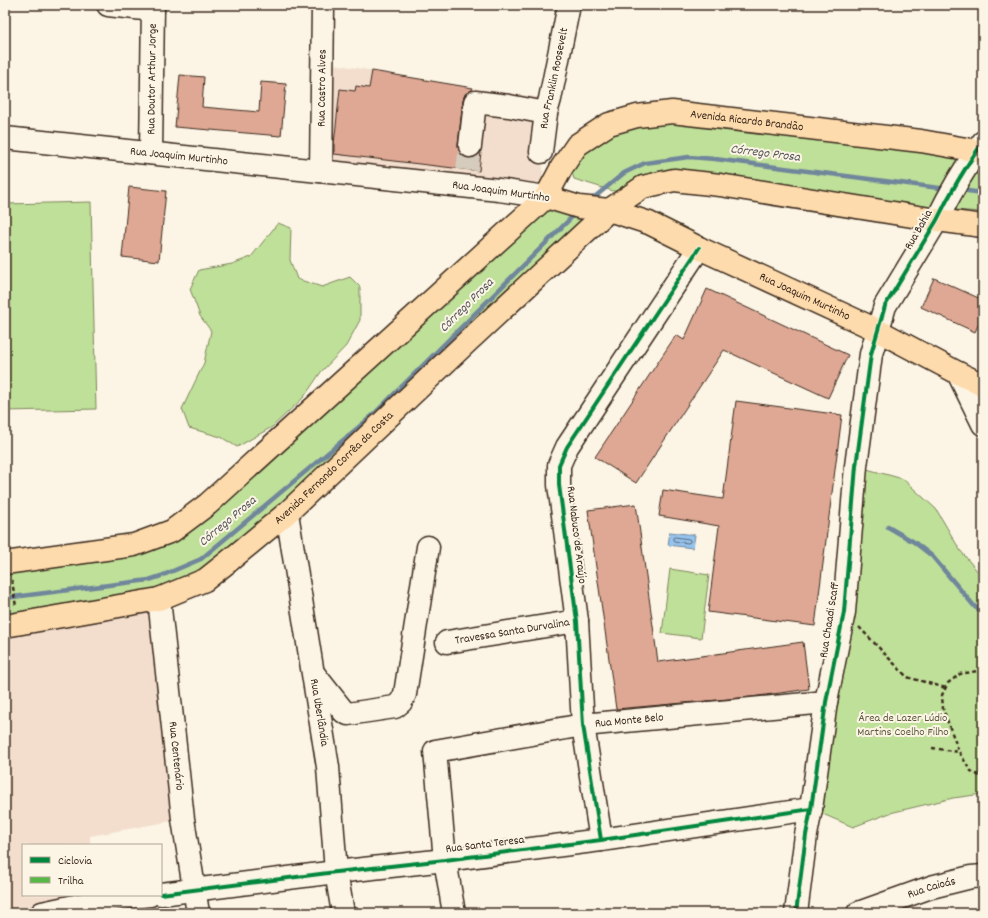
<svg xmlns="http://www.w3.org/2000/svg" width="988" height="918" viewBox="0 0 988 918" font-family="Dekko,sans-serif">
	<rect width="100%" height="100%" fill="#fcf5e5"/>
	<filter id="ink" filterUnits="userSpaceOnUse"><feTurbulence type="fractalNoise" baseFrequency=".025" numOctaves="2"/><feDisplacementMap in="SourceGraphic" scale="8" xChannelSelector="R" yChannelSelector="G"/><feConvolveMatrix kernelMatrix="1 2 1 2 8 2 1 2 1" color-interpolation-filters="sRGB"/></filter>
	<g filter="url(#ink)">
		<path fill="#f3decd" d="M 322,62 L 473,88 L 550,99 L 541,152 L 546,197 L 321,171 Z
			M 159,599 L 183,819 L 90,836 L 90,845 L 23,845 L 23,895 L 86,895 L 24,913 L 5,913 L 5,626 Z"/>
		<path fill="#bfe099" stroke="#7d855c" d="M 672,119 L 983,159 L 983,212 L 939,209 L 706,175 L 621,191 L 613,191 L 574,179 L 571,169 L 584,152 L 612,133 Z
			M 546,197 L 609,210 L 205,580 L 5,626 L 5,563 L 172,531 Z
			M 91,202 L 96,409 L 5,411 L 5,204 Z
			M 278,223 L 291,228 L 290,260 L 297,279 L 322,287 L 350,277 L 360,287 L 360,320 L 346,346 L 321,372 L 304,397 L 272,427 L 237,447 L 221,437 L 189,428 L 182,409 L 204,363 L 211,331 L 200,316 L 190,289 L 199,270 L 232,264 L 251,257 Z
			M 856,466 L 903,479 L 936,509 L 960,550 L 983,578 L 983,794 L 953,798 L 890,813 L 853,827 L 811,809 Z
			M 670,569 L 709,575 L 701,638 L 662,633 Z"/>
		<path fill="#94c3ef" stroke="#70869b" d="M 670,532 L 695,535 L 693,548 L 668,545 Z"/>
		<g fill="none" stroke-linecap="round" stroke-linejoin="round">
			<path stroke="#5f6772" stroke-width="1" d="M 675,537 L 689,539 L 690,540 L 690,542 L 688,543 L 674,541 L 673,540 L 673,538 Z"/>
			<path stroke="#70869b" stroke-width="4.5" d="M 960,190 L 983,193
				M 591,200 L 624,173 L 645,163 L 689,157 L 715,159 L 947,189
				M 888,527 L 914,542 L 932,556 L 975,607 L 983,612
				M 5,598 L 149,580 L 161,576 L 201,559 L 372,416 L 576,213"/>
		</g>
		<path fill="#dea894" stroke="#3b2a1e" d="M 372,71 L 473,88 L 472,90 L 470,91 L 465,94 L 463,100 L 458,145 L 459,151 L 463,156 L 468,158 L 475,157 L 481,152 L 479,171 L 334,154 L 334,144 L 340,89 L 355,91 L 356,86 L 369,88 Z
			M 180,75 L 204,77 L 202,107 L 259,112 L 261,82 L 286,84 L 281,136 L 175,127 Z
			M 129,187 L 166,191 L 159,261 L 122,257 Z
			M 934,278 L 983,300 L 983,315 L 975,332 L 921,307 Z
			M 707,289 L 848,355 L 828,398 L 724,350 L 636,483 L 595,457 L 676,335 L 684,340 Z
			M 736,401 L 842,415 L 815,626 L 708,612 L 719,526 L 659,516 L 663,490 L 723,499 Z
			M 636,504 L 658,662 L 803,642 L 809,689 L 751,697 L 616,709 L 588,510 Z"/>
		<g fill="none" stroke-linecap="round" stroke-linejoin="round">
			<path stroke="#d5ccbd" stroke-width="22" stroke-dasharray="22 11" stroke-linecap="butt" d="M 467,170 L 470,146"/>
			<defs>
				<g id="minor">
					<path d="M 108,5 L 153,10"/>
					<path id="s1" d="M 5,138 L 499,190 L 546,197"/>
					<path d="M 470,146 L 475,102 L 509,106 L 546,113"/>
					<path id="s2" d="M 541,152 L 546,113 L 550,99 L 569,5"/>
					<path id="s3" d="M 151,153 L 153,5"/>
					<path id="s4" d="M 321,171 L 323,5"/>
					<path d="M 958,373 L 983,424"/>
					<path id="s5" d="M 287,513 L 328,767 L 336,872 L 343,913"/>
					<path id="s6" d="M 159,599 L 183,819 L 198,913"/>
					<path id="s7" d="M 447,642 L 577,621"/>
					<path d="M 314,674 L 344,712 L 348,714 L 395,707 L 401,702 L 405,694 L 428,547"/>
					<path d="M 601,840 L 583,725 L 577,621 L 559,485 L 559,465 L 567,447 L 699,248"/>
					<path d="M 161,894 L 336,872 L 445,860 L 601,840 L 811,809"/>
					<path d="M 42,913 L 98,901 L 150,895"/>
					<path id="s8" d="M 454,913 L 445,860 L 435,751 L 583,725 L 826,702"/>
					<path d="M 796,913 L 806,835 L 811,809 L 826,702 L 844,612 L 856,466 L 871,354 L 885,306 L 937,220 C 950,193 966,166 983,142"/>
					<path id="s9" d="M 858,913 L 931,887 L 971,877 L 983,876"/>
				</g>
				<g id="major">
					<path id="s10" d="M 546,197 L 579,207 L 609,210 L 649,223 L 699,248 L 877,330 L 958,373 L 983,385"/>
					<path id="s11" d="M 5,563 L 134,545 L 172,531 L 208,504 L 546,197 L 562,167 L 577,145 L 609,124 L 637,116 L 672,112 L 921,141 L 983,152"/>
					<path id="s12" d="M 5,626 L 159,599 L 205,580 L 229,561 L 287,513 L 466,343 L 609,210 L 643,187 L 674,180 L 720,185 L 937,220 L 983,226"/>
				</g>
			</defs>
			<use href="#minor" stroke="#3b2a1e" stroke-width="25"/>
			<use href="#major" stroke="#3b2a1e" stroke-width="25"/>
			<path stroke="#3b2a1e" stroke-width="2.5" stroke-dasharray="4 3" stroke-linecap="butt" d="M 12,580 L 16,607
				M 859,627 L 907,677 L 946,688
				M 983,670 L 960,674 L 948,683 L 942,695 L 943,709 L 959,752 L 971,771 L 983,778
				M 932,748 L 959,752"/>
			<use href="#minor" stroke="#fcf5e5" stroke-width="22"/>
			<use href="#major" stroke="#fedbac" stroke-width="22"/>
			<path stroke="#58b947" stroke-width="3" stroke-dasharray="6 3" stroke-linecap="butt" d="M 871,909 L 873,913"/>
			<defs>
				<path id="cycleway" d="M 601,840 L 583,725 L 577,621 L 559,485 L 559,465 L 567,447 L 699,248
					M 161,894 L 336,872 L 445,860 L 601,840 L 811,809
					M 796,913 L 806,835 L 811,809 L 826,702 L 844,612 L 856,466 L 871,354 L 885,306 L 937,220 C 950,193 966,166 983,142"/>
			</defs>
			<use href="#cycleway" stroke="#fcf5e5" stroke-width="6"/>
			<use href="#cycleway" stroke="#00873e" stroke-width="4"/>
		</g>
	</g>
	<g text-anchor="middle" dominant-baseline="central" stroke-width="4" stroke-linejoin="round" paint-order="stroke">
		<g font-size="12" fill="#3b2a1e" stroke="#fcf5e5">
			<text stroke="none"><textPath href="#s2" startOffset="75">Rua Franklin Roosevelt</textPath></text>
			<text stroke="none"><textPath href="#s3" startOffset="74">Rua Doutor Arthur Jorge</textPath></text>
			<text stroke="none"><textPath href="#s4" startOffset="83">Rua Castro Alves</textPath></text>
			<text stroke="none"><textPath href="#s11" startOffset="911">Avenida Ricardo Brandão</textPath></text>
			<text stroke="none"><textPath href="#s1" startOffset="175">Rua Joaquim Murtinho</textPath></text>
			<text transform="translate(501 192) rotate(8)">Rua Joaquim Murtinho</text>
			<text transform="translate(919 230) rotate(-60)">Rua Bahia</text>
			<text stroke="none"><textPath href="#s10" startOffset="279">Rua Joaquim Murtinho</textPath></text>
			<text stroke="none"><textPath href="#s12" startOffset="377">Avenida Fernando Corrêa da Costa</textPath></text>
			<text transform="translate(576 535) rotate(83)">Rua Nabuco de Araújo</text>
			<text transform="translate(830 620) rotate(-81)">Rua Chaadi Scaff</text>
			<text stroke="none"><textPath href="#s7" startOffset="66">Travessa Santa Durvalina</textPath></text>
			<text stroke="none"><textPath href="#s5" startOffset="202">Rua Uberlândia</textPath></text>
			<text stroke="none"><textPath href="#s8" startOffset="360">Rua Monte Belo</textPath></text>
			<text stroke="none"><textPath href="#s6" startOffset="158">Rua Centenário</textPath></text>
			<text transform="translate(485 845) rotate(-7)">Rua Santa Teresa</text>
			<text stroke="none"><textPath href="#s9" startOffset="78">Rua Caioás</textPath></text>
		</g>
		<g font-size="12" fill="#5c583d" stroke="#fcf5e5">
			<text x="903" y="718">Área de Lazer Lúdio<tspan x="903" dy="14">Martins Coelho Filho</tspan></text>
		</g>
		<g font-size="13" font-style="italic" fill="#56585d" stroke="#fcf5e5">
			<text transform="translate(765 154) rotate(7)">Córrego Prosa</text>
			<text transform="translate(467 306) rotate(-45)">Córrego Prosa</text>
			<text transform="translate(228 522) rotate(-40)">Córrego Prosa</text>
		</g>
	</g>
	<rect width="988" height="918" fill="none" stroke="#fcf5e5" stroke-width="20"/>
	<rect x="10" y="10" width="968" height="898" fill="none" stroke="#3b2a1e" stroke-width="1.5" filter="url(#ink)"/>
	<rect x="22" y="844" width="140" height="52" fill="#fcf5e5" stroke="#afa495"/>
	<rect x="30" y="857" width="20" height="6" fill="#00873e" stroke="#afa495"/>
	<text x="58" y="864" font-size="12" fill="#3b2a1e">Ciclovia</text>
	<rect x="30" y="877" width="20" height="6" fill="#58b947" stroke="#afa495"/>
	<text x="58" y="884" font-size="12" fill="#3b2a1e">Trilha</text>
</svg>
